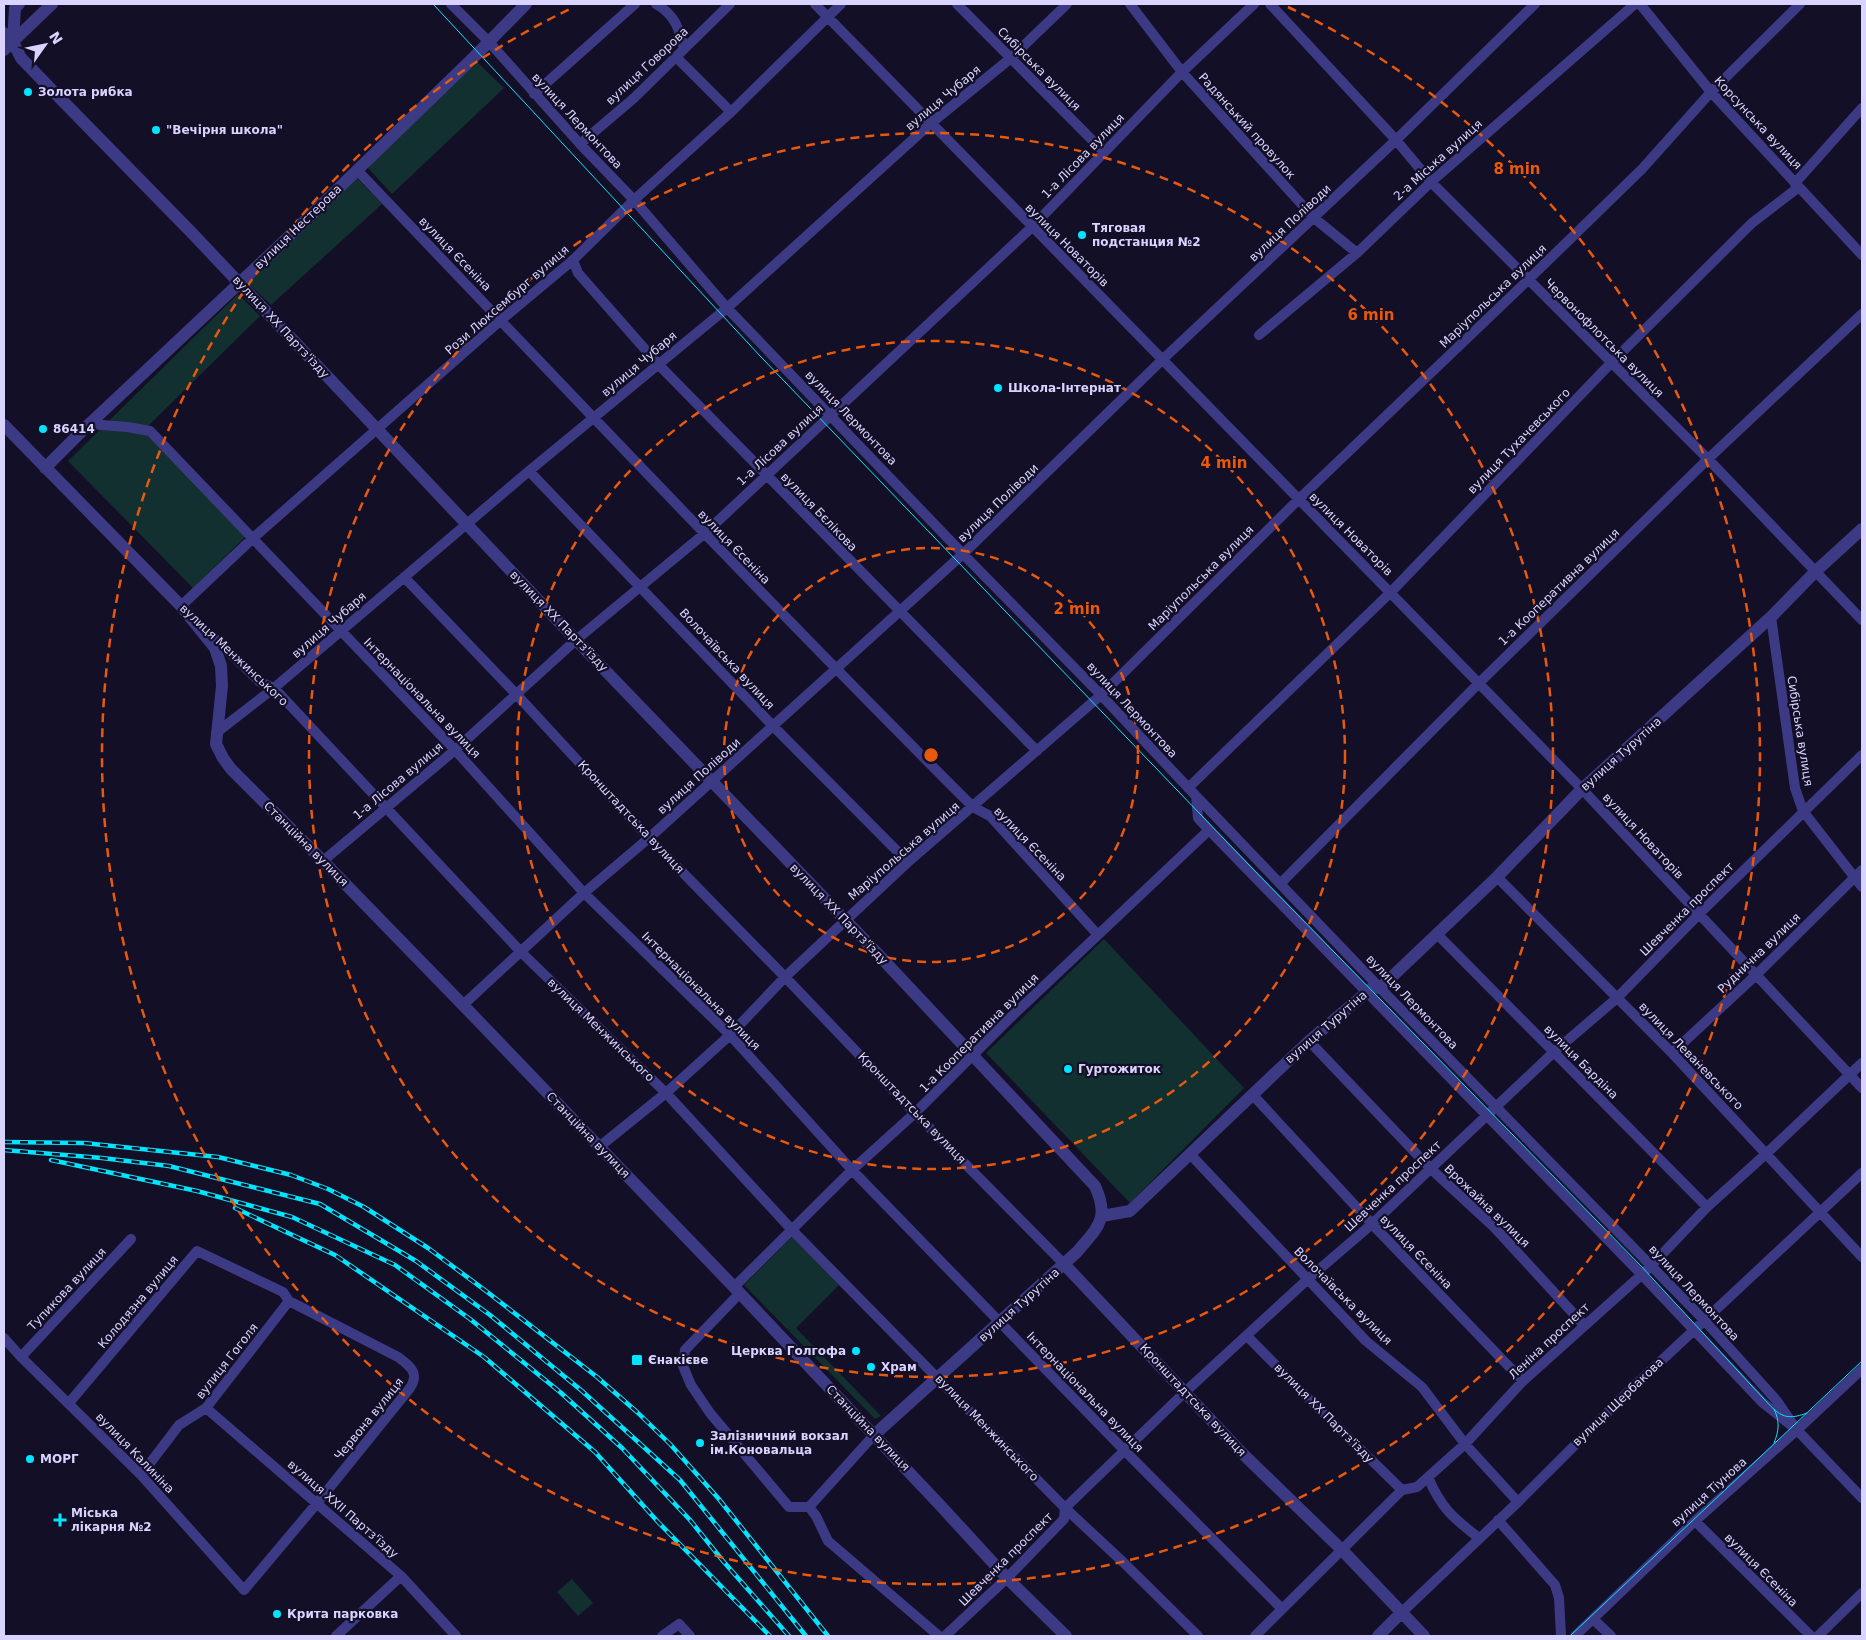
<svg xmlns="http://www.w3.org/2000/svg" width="1866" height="1640" viewBox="0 0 1866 1640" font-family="'DejaVu Sans',sans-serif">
	<rect width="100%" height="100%" fill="#130f26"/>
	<path fill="#12302f" d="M 477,62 L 504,88 L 392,194 L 367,167 Z
		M 356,177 L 382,204 L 271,305 L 248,283 Z
		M 238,294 L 260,316 L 143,431 L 246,536 L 193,588 L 68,461 Z
		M 1104,939 L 1244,1088 L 1130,1203 L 986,1053 Z
		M 792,1237 L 839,1285 L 796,1328 L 881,1416 L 875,1419 L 744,1285 Z
		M 572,1579 L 593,1603 L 578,1616 L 557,1592 Z"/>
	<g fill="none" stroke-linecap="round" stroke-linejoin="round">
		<path stroke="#3d3a85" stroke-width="10" d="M 451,4 L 489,42 L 580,144 L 634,200 L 727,308 L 963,554 L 1101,695 L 1196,796 L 1380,988 L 1704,1320 L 1777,1401 L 1797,1430
			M 656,4 C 675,15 679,28 684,49
			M 815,4 L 1582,789 L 1862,1088
			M 957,4 L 1104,152
			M 1130,4 L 1182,72 L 1314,218 L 1357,253
			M 1270,4 L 1396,140 L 1431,182 L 1708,459 L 1862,620
			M 1640,4 L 1711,92 L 1862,255
			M 4,32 L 13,42
			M 676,57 L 731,112
			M 534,94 L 635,4
			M 580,144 L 634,98 L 730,4
			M 357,170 C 561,384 764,598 973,807 L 990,816 L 1098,935
			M 573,260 L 578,273 L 658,364 L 1037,751
			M 1259,335 L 1357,253 L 1431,182 L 1635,4
			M 89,424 L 127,427 L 150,431 L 455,750 L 584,893 L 730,1035 L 852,1170 L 1125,1451 L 1282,1609
			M 529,471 L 773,726 L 908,862
			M 404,577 L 517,695 L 649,838 L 785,977 L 915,1113 L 1064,1264
			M 185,610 L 181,606 L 252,539 L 501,320 L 573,260 L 634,200 L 731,112 L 841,4
			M 1771,617 L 1795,788 L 1803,811 L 1862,887
			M 208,632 L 260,682 L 274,688 L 521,952 L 666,1093 L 792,1230 L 1065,1508 L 1123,1562 L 1198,1636
			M 216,733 L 274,688 L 529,471 L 727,308 L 930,124 L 1011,58 L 1067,4
			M 1188,788 L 1391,592 L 1611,363 L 1752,223 L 1795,190 L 1796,182 L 1862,108
			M 1209,830 L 1641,1274 L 1762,1402 L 1797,1430 L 1862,1498
			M 323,861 L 455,750 L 576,640 L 704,534 L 1032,227 L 1182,72 L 1254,4
			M 1497,877 L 1672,1053 L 1862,1257
			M 1280,884 L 1479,683 L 1708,459 L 1862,314
			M 1437,934 L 1707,1207
			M 463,1005 L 584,893 L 649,838 L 963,554 L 1162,360 L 1396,140 L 1535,4
			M 1309,1041 L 1430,1168 L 1494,1227 L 1584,1325
			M 1672,1053 L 1756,975 L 1862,870
			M 1252,1094 L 1372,1224 L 1523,1381
			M 599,1147 L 666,1093 L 730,1035 L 785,977 L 908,862 L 1101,695 L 1299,499 L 1528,280 L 1642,169 L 1711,92 L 1800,4
			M 1190,1154 L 1366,1341 L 1422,1387 L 1465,1444 L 1518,1502
			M 734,1287 L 852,1170 L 915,1113 L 1011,1017 L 1209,830 L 1198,818 L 1196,796
			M 739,1294 L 685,1350 L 683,1366 L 691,1385 L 710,1413 L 789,1507 L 809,1507 L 816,1516 L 828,1541 L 939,1636
			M 1247,1336 L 1306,1396 L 1402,1490
			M 4,1338 L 21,1357 L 141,1475 L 244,1590 L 318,1502 L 410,1388 C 420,1373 410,1366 398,1357 L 289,1301 L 283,1292 L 197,1251 L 69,1403
			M 21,1357 L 131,1239
			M 206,1408 L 401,1576 L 456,1636
			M 141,1475 L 179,1425 L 206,1408 L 289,1301
			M 1428,1477 C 1441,1508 1453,1518 1479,1538
			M 809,1507 L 874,1435
			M 1498,1520 L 1555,1585 L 1559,1598 L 1561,1636
			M 1695,1521 L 1811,1636
			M 1401,1613 L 1518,1502 L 1631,1389 L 1862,1173
			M 1593,1619 L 1611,1636
			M 336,1636 L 401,1576
			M 662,1636 L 679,1624 L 690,1636
			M 945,1636 L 1007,1578 L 1064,1519 L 1065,1508 L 1185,1392 L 1308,1279 L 1372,1224 L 1554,1052 L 1617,998 L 1699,914 L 1862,755
			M 1255,1636 L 1402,1490 L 1417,1487 L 1465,1444 L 1523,1381 L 1649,1268 L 1707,1207 L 1767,1153 L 1862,1063
			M 1575,1636 L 1695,1521 L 1797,1430 L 1862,1369
			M 1818,1636 L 1862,1593"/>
		<path stroke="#3d3a85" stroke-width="12" d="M 13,42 L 21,58 L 49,87 L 192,233 L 576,640 L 875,951 L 1095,1186 C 1110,1219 1098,1227 1077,1252 L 874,1435
			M 13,42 L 15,8 L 19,4
			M 4,50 L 52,4
			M 4,425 L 181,606 L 215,648 L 221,666 L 222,686 L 216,744 L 223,758 L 231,769 L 323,861 L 463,1005 L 734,1287 L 939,1504 L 1007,1578 L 1066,1636
			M 45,468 L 85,428 L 282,243 L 474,57 L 526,4
			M 1102,1216 L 1130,1211 L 1309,1041 L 1373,987 L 1380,988 L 1497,877 L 1582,789 L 1771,617 L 1816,571 L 1862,529
			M 1064,1264 L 1242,1453 L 1342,1550 L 1424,1636
			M 1378,1636 L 1401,1613"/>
		<path stroke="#00e5ff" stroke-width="1" d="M 433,4 L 761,357 L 1250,866 L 1641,1266 L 1763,1398 C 1778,1414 1784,1422 1807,1413
			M 1774,1443 C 1779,1431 1780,1421 1774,1409
			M 1570,1636 L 1862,1361"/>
		<defs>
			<path id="rail" d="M 4,1142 L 84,1143 L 218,1157 L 291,1175 L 328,1189 L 364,1207 L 428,1248 L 486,1291 L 597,1377 L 637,1412 L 670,1444 L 718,1498 L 828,1636
				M 4,1150 L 102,1158 L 169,1166 L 320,1204 L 416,1261 L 490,1315 L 582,1391 L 680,1480 L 806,1636
				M 51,1160 L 197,1191 L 292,1217 L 395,1265 L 470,1319 L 560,1392 L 622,1448 L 690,1520 L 723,1561 L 789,1636
				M 235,1208 L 335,1255 L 484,1357 L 595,1452 L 658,1522 L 770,1636"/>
		</defs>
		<use href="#rail" stroke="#00e5ff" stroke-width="4.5"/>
		<use href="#rail" stroke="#130f26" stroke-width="2.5" stroke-dasharray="8" stroke-linecap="butt"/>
	</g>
	<g fill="none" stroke="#e8590c" stroke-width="2.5" stroke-dasharray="9 6">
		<circle cx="931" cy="755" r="207"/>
		<circle cx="931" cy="755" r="414"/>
		<circle cx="931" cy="755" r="622"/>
		<path d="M1288 7A829 829 0 1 1 574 7"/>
	</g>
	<g fill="#00e5ff" stroke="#130f26" stroke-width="2">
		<circle cx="28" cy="92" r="5"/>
		<circle cx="156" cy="130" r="5"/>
		<circle cx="1082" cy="235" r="5"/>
		<circle cx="998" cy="388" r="5"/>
		<circle cx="43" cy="429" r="5"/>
		<circle cx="1068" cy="1069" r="5"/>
		<circle cx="856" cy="1351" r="5"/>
		<rect x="631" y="1354" width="12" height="12" rx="2.5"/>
		<circle cx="871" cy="1367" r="5"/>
		<circle cx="700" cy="1443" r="5"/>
		<circle cx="30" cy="1459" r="5"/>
		<path d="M57.5 1512.5h5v5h5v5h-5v5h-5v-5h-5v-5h5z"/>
		<circle cx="277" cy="1614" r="5"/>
	</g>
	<g text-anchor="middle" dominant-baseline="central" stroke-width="4.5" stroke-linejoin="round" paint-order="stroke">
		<g font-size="12" fill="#d9d4ff" stroke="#130f26">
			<text transform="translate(647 66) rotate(-43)">вулиця Говорова</text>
			<text transform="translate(1039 69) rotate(45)">Сибірська вулиця</text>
			<text transform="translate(943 98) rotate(-40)">вулиця Чубаря</text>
			<text transform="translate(577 121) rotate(47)">вулиця Лермонтова</text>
			<text transform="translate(1758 123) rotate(47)">Корсунська вулиця</text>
			<text transform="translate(1247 126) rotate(48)">Радянський провулок</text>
			<text transform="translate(1083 156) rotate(-46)">1-а Лісова вулиця</text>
			<text transform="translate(1438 160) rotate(-42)">2-а Міська вулиця</text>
			<text transform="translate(1290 223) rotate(-43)">вулиця Поліводи</text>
			<text transform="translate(298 227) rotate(-44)">вулиця Нестерова</text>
			<text transform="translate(1067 245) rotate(45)">вулиця Новаторів</text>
			<text transform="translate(455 254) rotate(46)">вулиця Єсеніна</text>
			<text transform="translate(1493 296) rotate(-44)">Маріупольська вулиця</text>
			<text transform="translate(507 300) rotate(-41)">Рози Люксембург вулиця</text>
			<text transform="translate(281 327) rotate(47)">вулиця XX Партз'їзду</text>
			<text transform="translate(1604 338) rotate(45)">Червонофлотська вулиця</text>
			<text transform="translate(639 364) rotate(-40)">вулиця Чубаря</text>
			<text transform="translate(851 418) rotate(46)">вулиця Лермонтова</text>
			<text transform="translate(1519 441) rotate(-46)">вулиця Тухачевського</text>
			<text transform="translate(780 445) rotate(-43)">1-а Лісова вулиця</text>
			<text transform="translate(998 503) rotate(-44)">вулиця Поліводи</text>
			<text transform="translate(819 512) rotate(46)">вулиця Бєлікова</text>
			<text transform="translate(1351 534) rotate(45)">вулиця Новаторів</text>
			<text transform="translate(734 547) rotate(46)">вулиця Єсеніна</text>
			<text transform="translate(1201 578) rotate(-45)">Маріупольська вулиця</text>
			<text transform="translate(1559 587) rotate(-44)">1-а Кооперативна вулиця</text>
			<text transform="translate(559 621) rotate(46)">вулиця XX Партз'їзду</text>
			<text transform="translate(329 625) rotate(-41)">вулиця Чубаря</text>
			<text transform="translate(234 655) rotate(43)">вулиця Менжинського</text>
			<text transform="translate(727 659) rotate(47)">Волочаївська вулиця</text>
			<text transform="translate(422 698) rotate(46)">Інтернаціональна вулиця</text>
			<text transform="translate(1132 710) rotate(47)">вулиця Лермонтова</text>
			<text transform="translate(1800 731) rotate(81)">Сибірська вулиця</text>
			<text transform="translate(1621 754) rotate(-42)">вулиця Турутіна</text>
			<text transform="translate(699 776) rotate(-42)">вулиця Поліводи</text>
			<text transform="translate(398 781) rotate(-40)">1-а Лісова вулиця</text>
			<text transform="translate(631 817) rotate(47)">Кронштадтська вулиця</text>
			<text transform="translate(1643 836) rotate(47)">вулиця Новаторів</text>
			<text transform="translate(306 844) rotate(45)">Станційна вулиця</text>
			<text transform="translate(1030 844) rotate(46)">вулиця Єсеніна</text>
			<text transform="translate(904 851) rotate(-41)">Маріупольська вулиця</text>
			<text transform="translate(1687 909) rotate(-45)">Шевченка проспект</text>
			<text transform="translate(839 914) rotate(46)">вулиця XX Партз'їзду</text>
			<text transform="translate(1759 953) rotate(-44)">Руднична вулиця</text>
			<text transform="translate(701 991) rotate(45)">Інтернаціональна вулиця</text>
			<text transform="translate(1412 1002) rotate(46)">вулиця Лермонтова</text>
			<text transform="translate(1326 1027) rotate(-41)">вулиця Турутіна</text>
			<text transform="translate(601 1030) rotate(44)">вулиця Менжинського</text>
			<text transform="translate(979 1033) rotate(-45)">1-а Кооперативна вулиця</text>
			<text transform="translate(1691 1056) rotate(46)">вулиця Леваневського</text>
			<text transform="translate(1581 1062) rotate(45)">вулиця Бардіна</text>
			<text transform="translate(912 1108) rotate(46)">Кронштадтська вулиця</text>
			<text transform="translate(588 1135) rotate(46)">Станційна вулиця</text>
			<text transform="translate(1393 1186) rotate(-43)">Шевченка проспект</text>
			<text transform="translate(1487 1206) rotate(44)">Врожайна вулиця</text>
			<text transform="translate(1416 1252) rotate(46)">вулиця Єсеніна</text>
			<text transform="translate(67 1289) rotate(-47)">Тупикова вулиця</text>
			<text transform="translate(1694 1293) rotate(47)">вулиця Лермонтова</text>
			<text transform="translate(1343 1296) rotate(45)">Волочаївська вулиця</text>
			<text transform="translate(138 1302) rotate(-50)">Колодязна вулиця</text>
			<text transform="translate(1019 1305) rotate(-42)">вулиця Турутіна</text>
			<text transform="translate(1549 1341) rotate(-43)">Леніна проспект</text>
			<text transform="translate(227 1361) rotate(-52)">вулиця Гоголя</text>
			<text transform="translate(1085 1392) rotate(46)">Інтернаціональна вулиця</text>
			<text transform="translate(1193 1400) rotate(47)">Кронштадтська вулиця</text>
			<text transform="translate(1618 1402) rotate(-44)">вулиця Щербакова</text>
			<text transform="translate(1324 1413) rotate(45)">вулиця XX Партз'їзду</text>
			<text transform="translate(369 1419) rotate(-51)">Червона вулиця</text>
			<text transform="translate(868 1428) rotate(46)">Станційна вулиця</text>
			<text transform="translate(987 1428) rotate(46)">вулиця Менжинського</text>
			<text transform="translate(135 1453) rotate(46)">вулиця Калиніна</text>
			<text transform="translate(1709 1492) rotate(-42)">вулиця Тіунова</text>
			<text transform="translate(343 1509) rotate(41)">вулиця XXII Партз'їзду</text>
			<text transform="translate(1006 1559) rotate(-45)">Шевченка проспект</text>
			<text transform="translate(1761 1570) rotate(45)">вулиця Єсеніна</text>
		</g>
		<g font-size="12" font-weight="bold" fill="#d9d4ff" stroke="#130f26" text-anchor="start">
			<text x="38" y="92">Золота рибка</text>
			<text x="166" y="130">"Вечірня школа"</text>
			<text x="1092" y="228">Тяговая<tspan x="1092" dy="14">подстанция №2</tspan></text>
			<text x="1008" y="388">Школа-Інтернат</text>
			<text x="53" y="429">86414</text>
			<text x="1078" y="1069">Гуртожиток</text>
			<text x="846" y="1351" text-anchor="end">Церква Голгофа</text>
			<text x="648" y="1360">Єнакієве</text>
			<text x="881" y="1367">Храм</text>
			<text x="710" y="1436">Залізничний вокзал<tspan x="710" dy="14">ім.Коновальца</tspan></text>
			<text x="40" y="1459">МОРГ</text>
			<text x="71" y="1513">Міська<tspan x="71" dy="14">лікарня №2</tspan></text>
			<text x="287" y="1614">Крита парковка</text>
		</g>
	</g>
	<circle cx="931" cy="755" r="8" fill="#e8590c" stroke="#130f26" stroke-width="2.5"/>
	<g font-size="15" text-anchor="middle" font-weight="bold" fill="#e8590c" stroke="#130f26" stroke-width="4.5" stroke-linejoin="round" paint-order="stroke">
		<text x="1517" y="174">8 min</text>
		<text x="1371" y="320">6 min</text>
		<text x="1224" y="468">4 min</text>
		<text x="1077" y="614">2 min</text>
	</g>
	<rect width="1866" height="1640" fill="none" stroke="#d9d4ff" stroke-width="10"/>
	<g transform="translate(45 45) rotate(57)" stroke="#130f26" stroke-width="4" paint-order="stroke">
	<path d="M0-4L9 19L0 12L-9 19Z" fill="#d9d4ff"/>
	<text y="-8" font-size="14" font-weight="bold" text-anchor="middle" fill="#d9d4ff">N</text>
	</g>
</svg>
